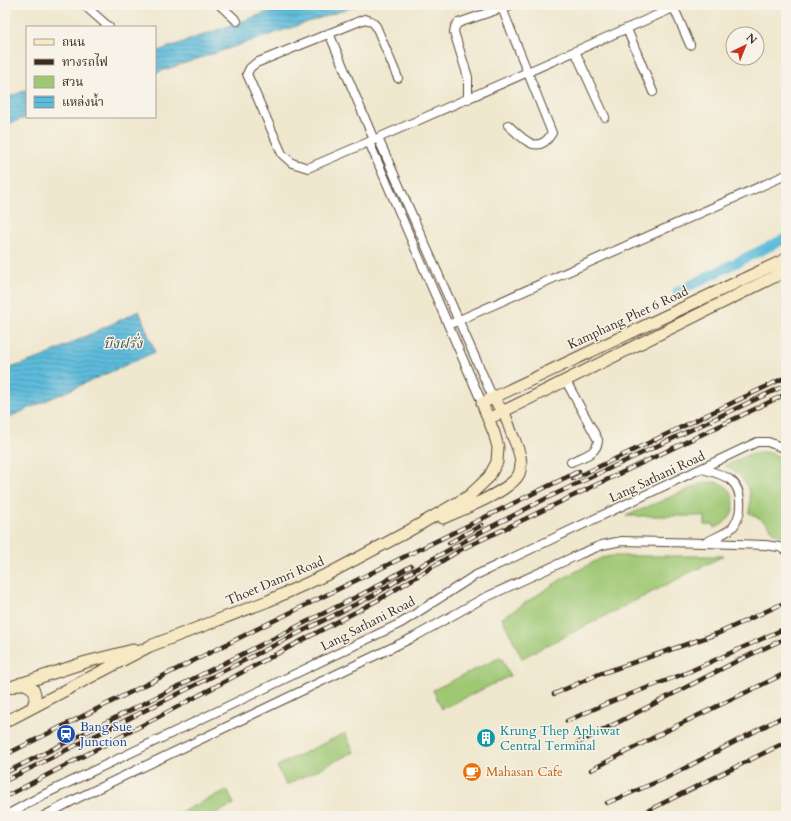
<svg xmlns="http://www.w3.org/2000/svg" width="791" height="821" viewBox="0 0 791 821" font-family="Cardo,'Noto Serif Thai',serif">
	<defs>
		<pattern id="water-rules" width="6" height="5" patternUnits="userSpaceOnUse"><rect width="6" height="5" fill="#5dbbdb"/><path d="M0 2.5h6" fill="none" stroke="#4e98b1"/></pattern>
	</defs>
	<rect width="100%" height="100%" fill="#f7f3e8"/>
	<filter id="ink" filterUnits="userSpaceOnUse"><feTurbulence type="fractalNoise" baseFrequency=".025" numOctaves="2"/><feDisplacementMap in="SourceGraphic" scale="8" xChannelSelector="R" yChannelSelector="G"/><feConvolveMatrix kernelMatrix="1 2 1 2 8 2 1 2 1" color-interpolation-filters="sRGB"/></filter>
	<filter id="wash" filterUnits="userSpaceOnUse"><feTurbulence type="fractalNoise" baseFrequency=".012" numOctaves="4" result="noise"/><feDisplacementMap in="SourceGraphic" scale="16" xChannelSelector="R" yChannelSelector="G"/><feGaussianBlur stdDeviation="0.9" result="paint"/><feColorMatrix in="noise" values="0 0 0 0 0 0 0 0 0 0 0 0 0 0 0 0 0 1.4 0 .05"/><feComposite in="paint" operator="in"/></filter>
	<g filter="url(#wash)">
		<rect width="100%" height="100%" fill="#efe7ce"/>
		<path fill="#9fc873" stroke="#6d7948" d="M 763,452 L 772,453 L 786,461 L 786,537 L 774,533 C 768,523 760,518 749,513 C 752,500 750,485 739,475 C 735,471 730,469 725,466 L 752,453 Z
			M 714,482 C 720,483 726,485 730,491 C 740,506 729,524 714,528 L 714,525 L 705,525 L 705,516 L 626,516 L 703,483 Z
			M 612,556 L 723,556 L 522,658 L 502,618 L 562,579 L 601,558 Z
			M 501,657 L 510,676 L 442,709 L 433,690 Z
			M 345,733 L 354,752 L 286,785 L 277,766 Z
			M 227,790 L 234,804 L 210,816 L 173,816 Z"/>
		<path fill="url(#water-rules)" stroke="#4c727c" d="M 288,5 L 359,5 L 155,73 L 155,52 Z
			M 27,90 L 27,117 L 5,125 L 5,98 Z
			M 139,311 L 155,352 L 5,419 L 5,370 L 42,357 Z"/>
		<g fill="none" stroke-linecap="round" stroke-linejoin="round">
			<path stroke="#5dbbdb" stroke-width="10" d="M 677,292 L 786,238"/>
		</g>
	</g>
	<g filter="url(#ink)">
		<g fill="none" stroke-linecap="round" stroke-linejoin="round">
			<defs>
				<path id="street" d="M 84,5 L 109,27
					M 220,5 L 237,21
					M 502,8 L 552,133 C 538,157 522,138 508,125
					M 674,8 L 690,45
					M 627,29 L 653,92
					M 329,33 L 374,140
					M 575,51 L 605,117
					M 398,78 L 376,26 L 371,21 L 365,19 L 256,63 L 250,68 L 247,74 L 282,154 L 292,163 L 308,168 L 378,138 L 680,5
					M 468,99 L 468,77 L 454,32 L 455,27 L 458,23 L 511,5
					M 378,138 L 493,398
					M 369,142 L 482,403
					M 448,325 L 786,175
					M 566,381 L 598,440 C 598,454 581,457 571,462
					M 702,469 C 726,475 742,480 740,508 C 740,514 736,524 732,528 C 725,534 715,537 707,542
					M 5,816 L 45,794 L 401,623 L 474,576 L 757,442 L 768,442 L 786,449
					M 44,816 L 76,799 L 414,637 L 482,599 L 580,554 L 602,545 L 622,541 L 706,543 L 765,545 L 779,547 L 786,550"/>
				<path id="secondary" d="M 488,419 L 786,271
					M 443,518 C 461,510 511,491 519,474 C 524,462 518,449 514,439 C 510,430 508,421 504,413 C 501,408 496,403 493,398
					M 21,683 C 35,687 38,693 33,706
					M 5,689 L 86,662 L 133,650
					M 5,722 L 150,646 L 268,601 L 330,573 L 405,533 L 469,496 L 489,477 L 497,462 L 498,447 L 494,433 L 482,403 L 786,259"/>
			</defs>
			<use href="#street" stroke="#564638" stroke-width="10"/>
			<use href="#secondary" stroke="#564638" stroke-width="13"/>
			<use href="#street" stroke="#fff" stroke-width="8"/>
			<use href="#secondary" stroke="#f7e9c3" stroke-width="11"/>
			<defs>
				<path id="rail" d="M 573,479 L 786,377
					M 449,543 L 482,525
					M 554,694 L 597,675 L 719,633 L 786,602
					M 567,721 L 610,702 L 686,673 L 786,628
					M 578,743 L 735,662 L 786,638
					M 5,755 L 261,627 L 579,471
					M 591,770 L 670,729 L 786,673
					M 5,773 L 370,590 L 411,566
					M 5,781 L 374,595 L 427,562 L 483,531 L 547,498 L 786,385
					M 5,797 L 160,716 L 380,599 L 460,550 L 786,394
					M 607,803 L 666,778 L 786,715
					M 637,816 L 786,742"/>
			</defs>
			<use href="#rail" stroke="#3b2a1e" stroke-width="4.5"/>
			<use href="#rail" stroke="#f7f3e8" stroke-width="3" stroke-dasharray="9" stroke-linecap="butt"/>
		</g>
	</g>
	<defs>
		<symbol id="station-disc" viewBox="-11 -11 22 22"><circle r="9.5" fill="#1a4fb4" stroke="#f7f3e8"/><path d="M-3-6H3Q5-6 5-4V2Q5 4 3 4L4.5 6H3L1.5 4h-3L-3 6H-4.5L-3 4Q-5 4-5 2V-4Q-5-6-3-6ZM-3.5-4v3h7v-3ZM-3.5 1v1.5H-2V1ZM2 1v1.5H3.5V1Z" fill="#fff"/></symbol>
		<symbol id="building-disc" viewBox="-11 -11 22 22"><circle r="9.5" fill="#0f9aa8" stroke="#f7f3e8"/><path d="M-4-6H4V6H1V3H-1V6H-4ZM-2.5-4.3h1.7v1.8h-1.7ZM.8-4.3h1.7v1.8H.8ZM-2.5-1h1.7V.8h-1.7ZM.8-1h1.7V.8H.8Z" fill="#fff"/></symbol>
		<symbol id="cafe-disc" viewBox="-11 -11 22 22"><circle r="9.5" fill="#e8710a" stroke="#f7f3e8"/><path d="M-5.5-4.5H6V0H3Q3 3.5 0 3.5H-2.5Q-5.5 3.5-5.5 0ZM3-3.2v2h1.7v-2ZM-6 4.5H4V6H-6Z" fill="#fff"/></symbol>
	</defs>
	<g fill-rule="evenodd">
		<use href="#station-disc" x="55" y="723" width="22" height="22"/>
		<use href="#building-disc" x="475" y="727" width="22" height="22"/>
		<use href="#cafe-disc" x="461" y="761" width="22" height="22"/>
	</g>
	<g text-anchor="middle" dominant-baseline="central" stroke-width="3" stroke-linejoin="round" paint-order="stroke">
		<g font-size="13" fill="#3b2a1e" stroke="#f7f3e8">
			<text transform="translate(628 318) rotate(-25)">Kamphang Phet 6 Road</text>
			<text transform="translate(657 477) rotate(-25)">Lang Sathani Road</text>
			<text transform="translate(275 581) rotate(-23)">Thoet Damri Road</text>
			<text transform="translate(368 624) rotate(-27)">Lang Sathani Road</text>
		</g>
		<g font-size="13" fill="#164399" stroke="#f7f3e8" text-anchor="start">
			<text x="80" y="727">Bang Sue<tspan x="80" dy="15">Junction</tspan></text>
		</g>
		<g font-size="13" fill="#0d838f" stroke="#f7f3e8" text-anchor="start">
			<text x="500" y="731">Krung Thep Aphiwat<tspan x="500" dy="15">Central Terminal</tspan></text>
		</g>
		<g font-size="13" fill="#c56008" stroke="#f7f3e8" text-anchor="start">
			<text x="486" y="772">Mahasan Cafe</text>
		</g>
		<g font-size="14" font-style="italic" fill="#455657" stroke="#f7f3e8">
			<text x="123" y="343">บึงฝรั่ง</text>
		</g>
	</g>
	<rect width="791" height="821" fill="none" stroke="#f7f3e8" stroke-width="20"/>
	<rect x="26" y="26" width="130" height="92" fill="#f7f3e8" stroke="#aca397"/>
	<rect x="34" y="39" width="20" height="6" fill="#f7e9c3" stroke="#aca397"/>
	<text x="62" y="46" font-size="12" fill="#3b2a1e">ถนน</text>
	<rect x="34" y="59" width="20" height="6" fill="#3b2a1e" stroke="#aca397"/>
	<text x="62" y="66" font-size="12" fill="#3b2a1e">ทางรถไฟ</text>
	<rect x="34" y="76" width="20" height="12" fill="#9fc873" stroke="#aca397"/>
	<text x="62" y="86" font-size="12" fill="#3b2a1e">สวน</text>
	<rect x="34" y="96" width="20" height="12" fill="url(#water-rules)" stroke="#aca397"/>
	<text x="62" y="106" font-size="12" fill="#3b2a1e">แหล่งน้ำ</text>
	<g transform="translate(745 46) rotate(43)"><circle r="19" fill="#f7f3e8" stroke="#aca397"/>
	<path d="M0-3L7 15L0 10L-7 15Z" fill="#c8321e"/>
	<text y="-6" font-size="11" font-weight="bold" text-anchor="middle" fill="#3b2a1e">N</text>
	</g>
</svg>
